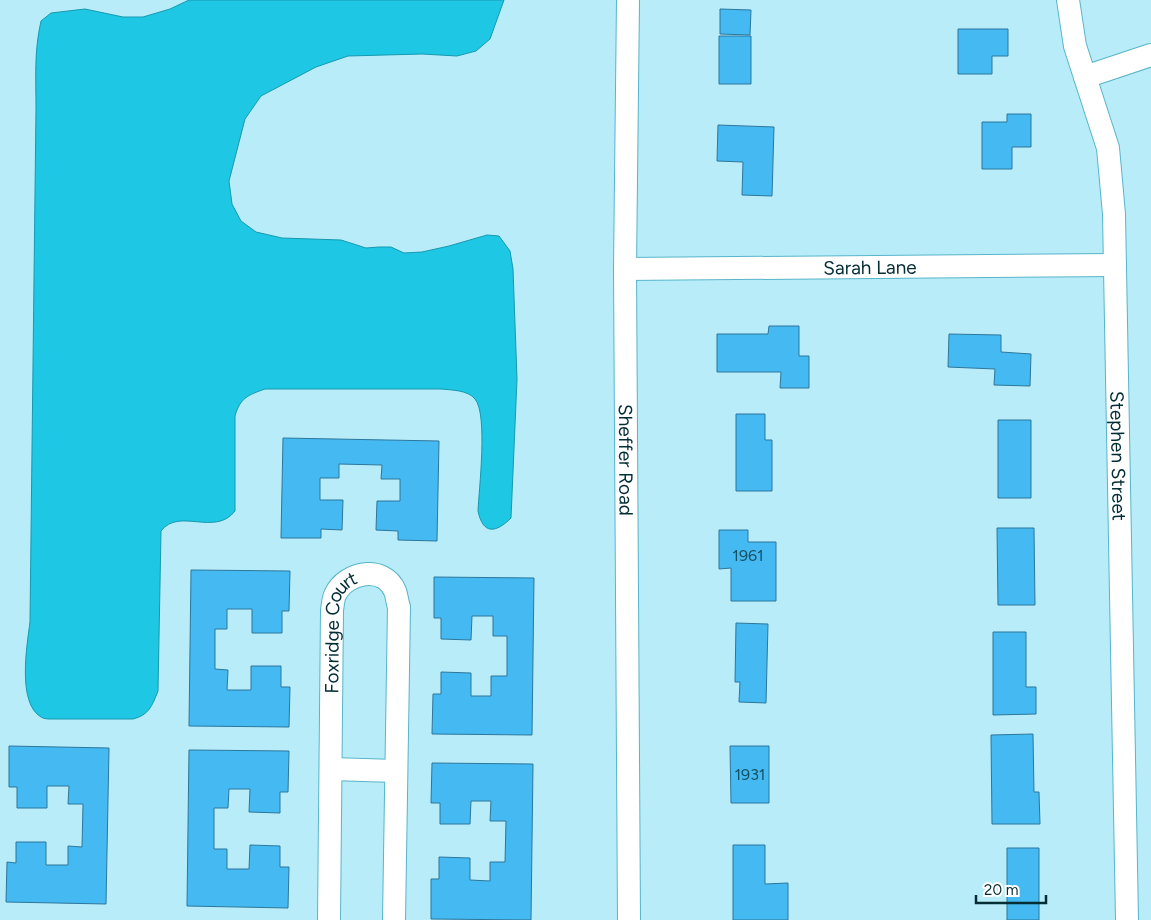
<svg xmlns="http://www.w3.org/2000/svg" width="1151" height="920" viewBox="0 0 1151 920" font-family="Figtree,sans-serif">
	<rect width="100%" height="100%" fill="#b8ecf8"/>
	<path fill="#1ec7e4" stroke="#1699b0" d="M 189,0 L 504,0 L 490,39 L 476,51 L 457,56 L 422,54 L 348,56 L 316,67 L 261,96 L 245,119 L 229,181 L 232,204 L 241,221 L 256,232 L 282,238 L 341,240 L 366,248 L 379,247 L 391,247 L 404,253 L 422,252 L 449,246 L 487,235 L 499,236 L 510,251 L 513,269 L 517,379 L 511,518 C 496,533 483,535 478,511 C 479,489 488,414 475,399 C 468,390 451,390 441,389 L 265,389 C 248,395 240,398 235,416 L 235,511 C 215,537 179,507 161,531 L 158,691 C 152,706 149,715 133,719 L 52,719 C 48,719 44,719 41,717 C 17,703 27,645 30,622 L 36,108 C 36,77 34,52 41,21 L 51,13 L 85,9 L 123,17 L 143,17 L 170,9 Z"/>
	<path fill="#45b9f1" stroke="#2c779c" d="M 720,9 L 751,10 L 750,35 L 720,34 Z
		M 958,29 L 1008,29 L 1008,56 L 992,56 L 992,74 L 958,74 Z
		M 719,36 L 751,36 L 751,84 L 719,84 Z
		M 1007,114 L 1031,114 L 1031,147 L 1012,147 L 1012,169 L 982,169 L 982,122 L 1007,122 Z
		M 718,125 L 774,127 L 772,196 L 742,195 L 743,162 L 717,161 Z
		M 769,326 L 799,326 L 799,356 L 809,356 L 809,388 L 780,388 L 781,372 L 717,372 L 717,334 L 768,334 Z
		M 949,334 L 1001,335 L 1001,352 L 1031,354 L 1030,386 L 994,385 L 995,369 L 948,367 Z
		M 736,414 L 765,414 L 765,440 L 772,440 L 772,491 L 736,491 Z
		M 998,420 L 1031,420 L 1031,498 L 998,498 Z
		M 283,438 L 439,441 L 437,541 L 398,540 L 398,531 L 376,530 L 377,501 L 400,501 L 400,479 L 381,479 L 382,465 L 339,464 L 339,478 L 320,478 L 320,500 L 343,500 L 342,530 L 321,529 L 321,538 L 281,538 Z
		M 997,528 L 1034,528 L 1035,605 L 998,605 Z
		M 719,530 L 748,530 L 748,542 L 776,542 L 776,601 L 731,601 L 731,568 L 719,569 Z
		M 191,570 L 290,571 L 289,611 L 282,611 L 282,633 L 252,633 L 252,609 L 227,609 L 227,629 L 215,629 L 215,669 L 228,670 L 227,690 L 251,690 L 251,666 L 281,666 L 281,687 L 290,687 L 289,727 L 189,726 Z
		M 434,577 L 534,578 L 532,735 L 432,734 L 433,694 L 441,694 L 441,672 L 471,673 L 471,696 L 491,696 L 491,676 L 507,676 L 507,636 L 493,636 L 493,616 L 472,616 L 471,640 L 441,639 L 441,618 L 434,618 Z
		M 736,623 L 768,624 L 766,703 L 739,702 L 740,682 L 735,682 Z
		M 993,632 L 1026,632 L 1026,687 L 1036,687 L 1036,714 L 993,715 Z
		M 1033,734 L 1034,792 L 1039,792 L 1040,824 L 992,824 L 991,735 Z
		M 9,746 L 109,748 L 106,904 L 6,902 L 7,862 L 16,863 L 16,842 L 46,842 L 46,865 L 68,865 L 68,846 L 82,847 L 83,804 L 68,804 L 69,786 L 47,786 L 47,808 L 17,808 L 17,787 L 9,787 Z
		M 730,746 L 769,746 L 769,803 L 731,803 Z
		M 189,750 L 289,751 L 288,792 L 280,792 L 280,813 L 249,812 L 250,789 L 229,789 L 228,808 L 214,808 L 214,849 L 227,849 L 227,869 L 249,869 L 250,845 L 280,846 L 280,867 L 289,867 L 288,908 L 187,906 Z
		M 432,763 L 533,764 L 531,920 L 431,919 L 431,879 L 439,879 L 439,857 L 470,858 L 470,880 L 490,881 L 490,862 L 505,862 L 506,821 L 490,821 L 491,801 L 471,801 L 470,824 L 440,824 L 440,803 L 431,803 Z
		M 733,845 L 765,845 L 765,884 L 788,883 L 788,920 L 733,920 Z
		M 1007,848 L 1039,848 L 1039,920 L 1007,920 Z"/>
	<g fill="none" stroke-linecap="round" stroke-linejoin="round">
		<defs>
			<g id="minor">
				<path id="s1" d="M 628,0 L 625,269 L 629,920"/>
				<path id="s2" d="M 1068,0 L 1075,46 L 1108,148 L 1114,214 L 1127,920"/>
				<path d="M 1085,77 L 1151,55"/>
				<path id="s3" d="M 625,269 L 1115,265"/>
				<path d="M 331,769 L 396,771"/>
				<path id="s4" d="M 329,920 L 332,610 C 333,605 333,599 335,595 C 346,571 384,565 395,591 C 397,596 397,602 399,607 L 394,920"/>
			</g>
		</defs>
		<use href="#minor" stroke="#58b5c9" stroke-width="24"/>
		<use href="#minor" stroke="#fff" stroke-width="22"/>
	</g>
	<g text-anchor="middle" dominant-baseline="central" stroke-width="4" stroke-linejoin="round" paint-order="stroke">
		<g font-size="16" fill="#145165">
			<text x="748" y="555">1961</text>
			<text x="750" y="774">1931</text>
		</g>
		<g font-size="19" fill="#042e36" stroke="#fff">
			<text stroke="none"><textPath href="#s3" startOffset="245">Sarah Lane</textPath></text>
			<text stroke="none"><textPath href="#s2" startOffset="462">Stephen Street</textPath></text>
			<text stroke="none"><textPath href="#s1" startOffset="460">Sheffer Road</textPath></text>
			<text stroke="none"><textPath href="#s4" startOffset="290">Foxridge Court</textPath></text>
		</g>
	</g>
	<path d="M976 895v8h70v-8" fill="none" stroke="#042e36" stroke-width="2.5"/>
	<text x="984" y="895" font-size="15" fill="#042e36" stroke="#ffffff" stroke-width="4" paint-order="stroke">20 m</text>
</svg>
